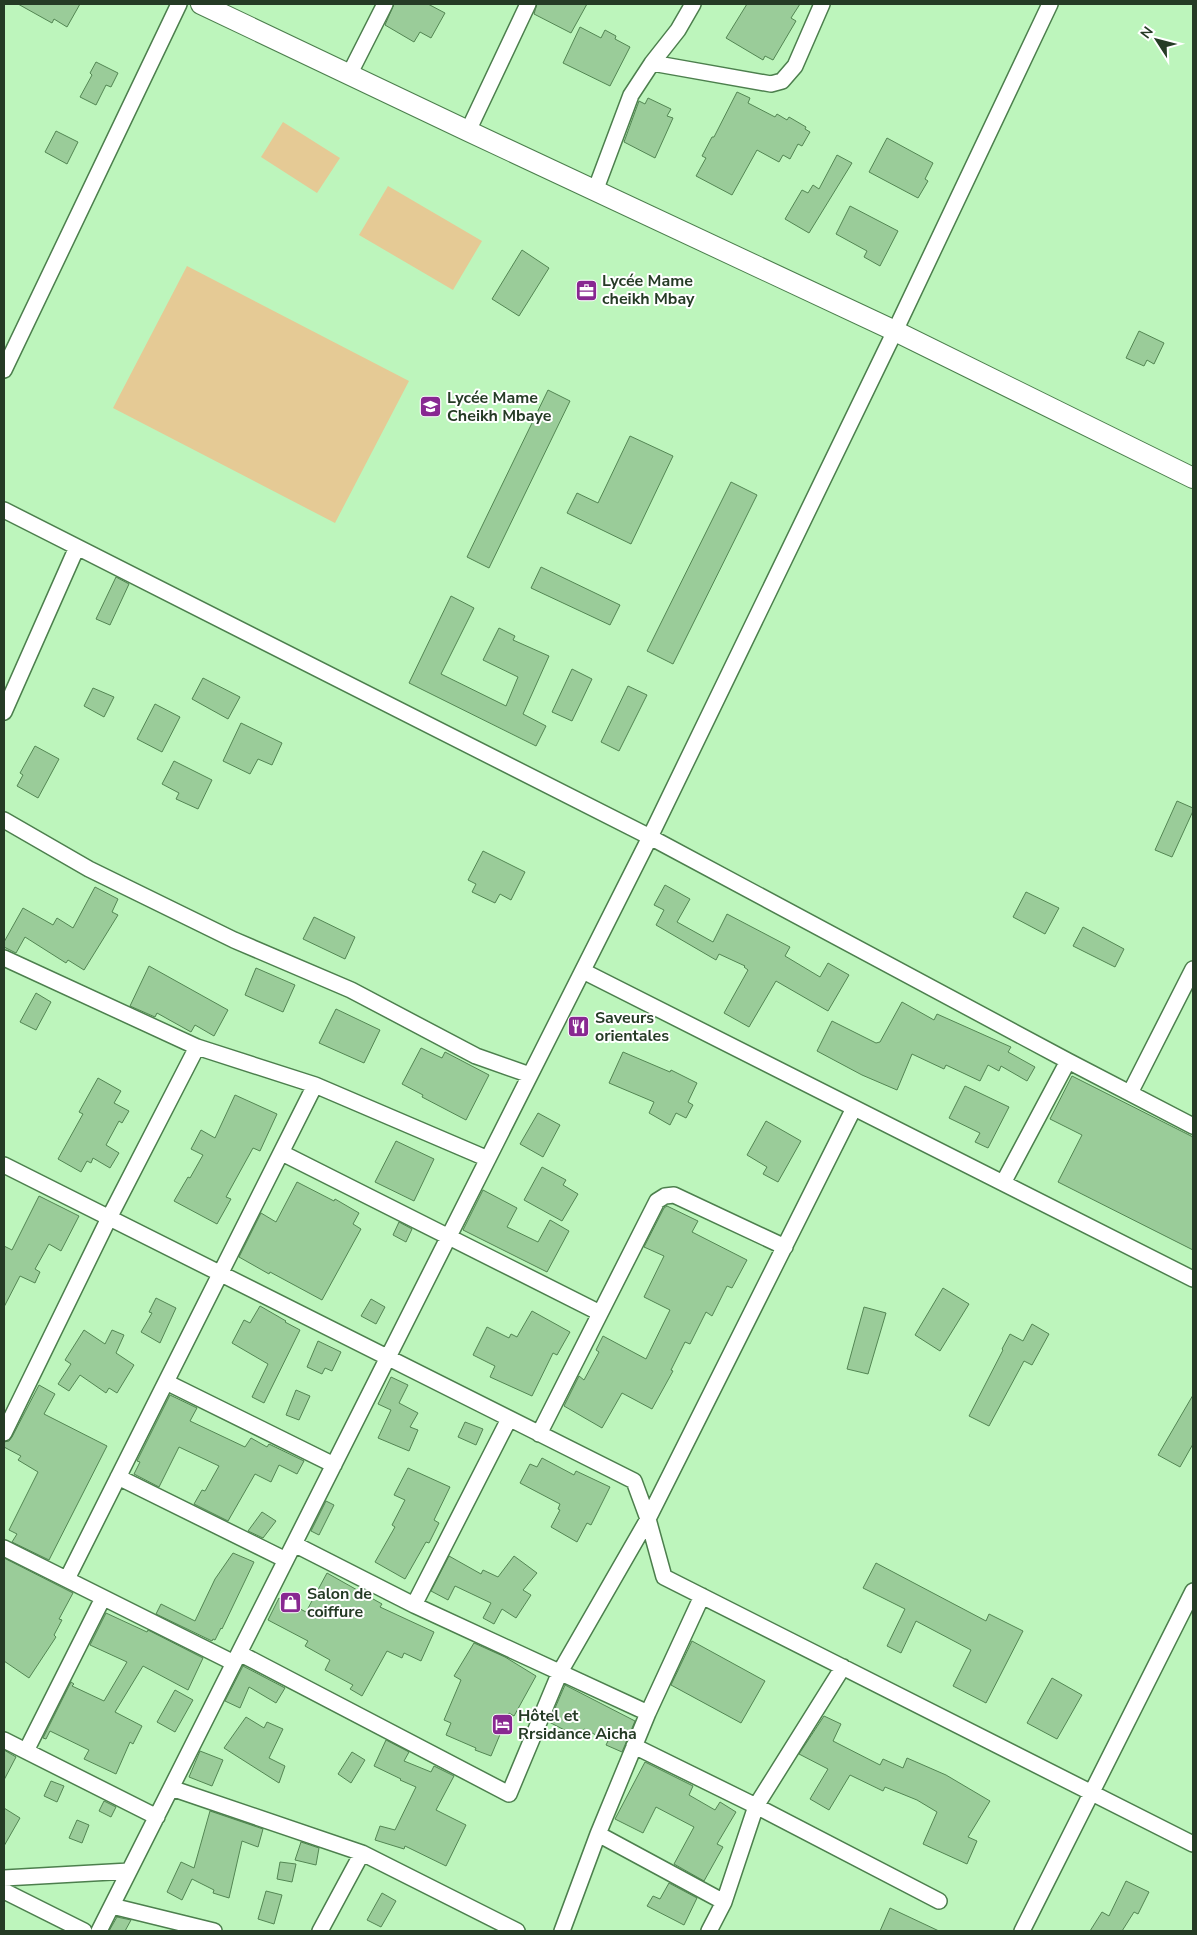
<svg xmlns="http://www.w3.org/2000/svg" width="1197" height="1935" viewBox="0 0 1197 1935" font-family="'Nunito Sans',sans-serif">
	<rect width="100%" height="100%" fill="#bdf5bc"/>
	<path fill="#e5ca95" d="M 283,122 L 340,158 L 317,193 L 261,157 Z
		M 388,186 L 482,241 L 453,290 L 359,235 Z
		M 187,266 L 409,381 L 335,523 L 113,408 Z"/>
	<path fill="#9acc99" stroke="#538653" d="M 18,4 L 80,4 L 67,27 L 54,19 L 52,23 Z
		M 394,4 L 428,4 L 445,13 L 431,38 L 420,32 L 414,42 L 385,25 Z
		M 537,4 L 587,4 L 571,33 L 534,14 Z
		M 747,4 L 800,4 L 791,18 L 796,21 L 773,60 L 765,56 L 763,60 L 726,38 Z
		M 580,27 L 601,38 L 605,30 L 616,36 L 615,39 L 630,47 L 610,86 L 563,63 Z
		M 96,62 L 118,73 L 111,87 L 106,85 L 96,105 L 80,97 L 92,75 L 90,73 Z
		M 737,92 L 750,98 L 748,103 L 775,117 L 777,114 L 787,120 L 789,117 L 806,127 L 805,129 L 810,132 L 802,146 L 798,144 L 790,159 L 783,155 L 779,162 L 757,150 L 732,195 L 696,176 L 706,158 L 702,156 L 712,137 L 714,137 Z
		M 648,98 L 671,109 L 667,116 L 673,118 L 655,158 L 624,142 L 639,101 L 645,104 Z
		M 56,131 L 78,142 L 67,164 L 45,152 Z
		M 887,138 L 933,163 L 925,179 L 928,181 L 918,198 L 869,172 Z
		M 837,155 L 852,163 L 809,233 L 785,219 L 802,190 L 808,193 L 813,185 L 819,189 Z
		M 850,206 L 898,231 L 880,266 L 864,257 L 867,251 L 836,234 Z
		M 522,250 L 549,268 L 519,316 L 492,299 Z
		M 1139,331 L 1164,343 L 1154,364 L 1147,360 L 1144,366 L 1126,358 Z
		M 548,390 L 570,401 L 489,568 L 467,557 Z
		M 630,436 L 673,456 L 631,544 L 567,513 L 577,493 L 598,503 Z
		M 731,482 L 757,495 L 673,664 L 647,651 Z
		M 541,567 L 620,605 L 610,625 L 531,588 Z
		M 116,577 L 129,584 L 110,625 L 96,619 Z
		M 451,596 L 474,608 L 441,674 L 506,706 L 518,677 L 483,660 L 499,628 L 515,636 L 513,640 L 549,656 L 523,714 L 546,726 L 536,746 L 409,683 Z
		M 572,669 L 592,679 L 572,721 L 552,712 Z
		M 203,678 L 240,697 L 228,719 L 192,699 Z
		M 628,686 L 647,695 L 619,751 L 601,742 Z
		M 93,688 L 114,697 L 104,717 L 84,706 Z
		M 155,704 L 180,717 L 162,752 L 137,739 Z
		M 241,723 L 282,743 L 272,765 L 258,759 L 250,774 L 223,761 Z
		M 35,746 L 59,759 L 38,798 L 17,786 L 23,775 L 20,773 Z
		M 174,761 L 212,780 L 198,809 L 176,799 L 179,793 L 162,784 Z
		M 1177,801 L 1193,808 L 1193,811 L 1172,857 L 1155,850 Z
		M 483,851 L 525,872 L 511,900 L 500,894 L 495,903 L 472,892 L 476,884 L 468,880 Z
		M 665,885 L 690,899 L 677,922 L 713,942 L 727,914 L 790,947 L 785,956 L 820,977 L 828,963 L 849,975 L 828,1011 L 776,981 L 749,1027 L 724,1013 L 748,970 L 744,967 L 745,966 L 719,954 L 716,960 L 656,925 L 664,910 L 654,905 Z
		M 95,887 L 118,899 L 112,912 L 118,915 L 84,970 L 68,960 L 66,963 L 25,937 L 16,953 L 4,947 L 4,942 L 23,908 L 53,925 L 57,918 L 73,928 Z
		M 1026,892 L 1059,908 L 1045,934 L 1013,917 Z
		M 314,917 L 355,937 L 345,959 L 303,939 Z
		M 1083,927 L 1124,949 L 1115,967 L 1073,946 Z
		M 149,966 L 228,1010 L 214,1036 L 195,1025 L 191,1032 L 157,1013 L 155,1017 L 130,1006 Z
		M 256,968 L 295,985 L 283,1012 L 245,995 Z
		M 36,993 L 51,1002 L 36,1030 L 20,1022 Z
		M 902,1002 L 934,1020 L 937,1014 L 1011,1047 L 1008,1052 L 1035,1067 L 1027,1081 L 1001,1066 L 999,1071 L 988,1065 L 980,1081 L 946,1065 L 944,1069 L 912,1054 L 897,1090 L 862,1075 L 817,1051 L 832,1021 L 876,1043 L 880,1042 Z
		M 336,1009 L 380,1030 L 364,1063 L 319,1043 Z
		M 421,1048 L 442,1058 L 445,1052 L 489,1075 L 466,1120 L 422,1097 L 423,1095 L 402,1084 Z
		M 623,1052 L 670,1072 L 671,1070 L 697,1083 L 688,1102 L 693,1105 L 686,1118 L 676,1113 L 670,1125 L 649,1113 L 654,1102 L 609,1083 Z
		M 1072,1076 L 1193,1137 L 1193,1250 L 1058,1182 L 1082,1135 L 1050,1119 Z
		M 98,1078 L 121,1091 L 114,1103 L 129,1111 L 122,1123 L 119,1121 L 106,1145 L 119,1153 L 110,1168 L 93,1158 L 91,1163 L 87,1161 L 81,1172 L 58,1159 L 83,1114 L 79,1112 Z
		M 965,1086 L 1009,1107 L 988,1148 L 975,1142 L 980,1133 L 949,1118 Z
		M 235,1095 L 277,1114 L 260,1151 L 253,1148 L 226,1197 L 231,1199 L 217,1224 L 174,1201 L 188,1177 L 190,1178 L 203,1155 L 191,1149 L 201,1130 L 215,1138 Z
		M 538,1113 L 560,1125 L 543,1157 L 520,1144 Z
		M 766,1121 L 801,1141 L 778,1182 L 763,1174 L 767,1167 L 747,1155 Z
		M 396,1141 L 434,1159 L 414,1201 L 375,1182 Z
		M 542,1167 L 566,1180 L 563,1185 L 578,1194 L 562,1221 L 524,1200 Z
		M 297,1182 L 334,1201 L 335,1199 L 359,1213 L 353,1224 L 361,1229 L 322,1300 L 270,1272 L 269,1274 L 239,1257 L 261,1213 L 276,1222 Z
		M 483,1190 L 517,1208 L 507,1227 L 538,1242 L 550,1220 L 569,1231 L 547,1272 L 463,1230 Z
		M 39,1196 L 79,1216 L 61,1251 L 49,1244 L 35,1269 L 40,1272 L 35,1283 L 20,1276 L 4,1307 L 4,1246 L 12,1250 Z
		M 667,1206 L 698,1221 L 692,1232 L 747,1260 L 732,1288 L 727,1286 L 712,1316 L 706,1312 L 690,1344 L 685,1342 L 671,1370 L 673,1371 L 652,1409 L 622,1393 L 602,1428 L 564,1406 L 579,1376 L 584,1380 L 599,1352 L 596,1350 L 603,1336 L 646,1359 L 670,1310 L 644,1297 L 664,1256 L 644,1247 L 664,1208 Z
		M 399,1222 L 412,1229 L 406,1242 L 393,1235 Z
		M 943,1288 L 969,1304 L 940,1351 L 915,1335 Z
		M 156,1298 L 176,1308 L 160,1343 L 141,1332 L 152,1313 L 149,1312 Z
		M 371,1299 L 385,1307 L 376,1324 L 361,1316 Z
		M 260,1306 L 286,1321 L 285,1322 L 300,1330 L 264,1403 L 252,1397 L 268,1364 L 232,1343 L 244,1320 L 250,1323 Z
		M 864,1307 L 886,1313 L 868,1374 L 847,1369 Z
		M 532,1311 L 570,1332 L 557,1355 L 553,1353 L 532,1396 L 490,1377 L 495,1366 L 473,1355 L 487,1327 L 509,1338 L 511,1334 L 517,1337 Z
		M 1032,1324 L 1049,1334 L 1032,1365 L 1024,1361 L 989,1426 L 969,1416 L 1003,1350 L 1002,1349 L 1010,1334 L 1023,1341 Z
		M 84,1330 L 105,1344 L 112,1330 L 124,1335 L 116,1353 L 134,1365 L 117,1393 L 109,1388 L 106,1393 L 80,1375 L 69,1391 L 58,1384 L 71,1364 L 65,1360 Z
		M 318,1341 L 341,1352 L 332,1371 L 325,1368 L 322,1374 L 307,1367 Z
		M 391,1377 L 408,1385 L 399,1403 L 418,1413 L 410,1427 L 418,1430 L 409,1451 L 378,1438 L 391,1410 L 378,1404 Z
		M 39,1385 L 55,1394 L 44,1414 L 107,1446 L 49,1560 L 12,1542 L 17,1534 L 9,1530 L 38,1472 L 18,1460 L 21,1456 L 4,1447 L 4,1442 L 9,1441 L 12,1437 Z
		M 296,1390 L 310,1396 L 299,1420 L 286,1415 Z
		M 170,1395 L 197,1408 L 190,1421 L 245,1447 L 251,1438 L 267,1447 L 269,1444 L 304,1461 L 297,1474 L 279,1465 L 271,1482 L 255,1474 L 228,1521 L 194,1504 L 202,1490 L 205,1491 L 219,1466 L 179,1447 L 159,1487 L 134,1474 L 140,1462 L 137,1461 Z
		M 1193,1395 L 1193,1444 L 1180,1467 L 1158,1455 Z
		M 465,1422 L 483,1429 L 476,1445 L 458,1437 Z
		M 542,1458 L 574,1475 L 576,1471 L 610,1487 L 591,1525 L 587,1523 L 577,1542 L 551,1527 L 560,1510 L 558,1509 L 560,1504 L 520,1483 L 530,1464 L 537,1467 Z
		M 408,1468 L 450,1487 L 434,1520 L 439,1523 L 429,1543 L 426,1542 L 405,1579 L 375,1562 L 395,1527 L 392,1525 L 405,1500 L 394,1495 Z
		M 326,1501 L 334,1505 L 319,1535 L 311,1531 Z
		M 262,1512 L 276,1521 L 263,1538 L 248,1531 Z
		M 233,1553 L 254,1562 L 222,1629 L 221,1628 L 215,1640 L 213,1639 L 212,1641 L 156,1614 L 161,1604 L 195,1621 L 215,1579 Z
		M 449,1556 L 481,1574 L 483,1570 L 498,1577 L 514,1556 L 537,1573 L 523,1590 L 531,1595 L 516,1618 L 502,1609 L 494,1624 L 483,1618 L 491,1603 L 455,1586 L 448,1600 L 431,1591 Z
		M 4,1558 L 73,1593 L 59,1619 L 62,1620 L 54,1635 L 56,1637 L 29,1678 L 4,1661 Z
		M 876,1563 L 986,1621 L 989,1614 L 1023,1631 L 986,1703 L 953,1686 L 971,1650 L 916,1621 L 901,1653 L 887,1646 L 905,1609 L 863,1588 Z
		M 327,1573 L 382,1604 L 380,1607 L 434,1632 L 421,1661 L 404,1653 L 402,1658 L 387,1651 L 362,1696 L 350,1689 L 353,1685 L 325,1670 L 330,1660 L 305,1646 L 308,1641 L 268,1620 L 279,1598 L 306,1612 Z
		M 106,1613 L 147,1632 L 148,1630 L 203,1658 L 188,1690 L 143,1666 L 115,1712 L 142,1726 L 133,1744 L 130,1742 L 116,1774 L 84,1759 L 89,1750 L 50,1731 L 46,1739 L 43,1738 L 71,1682 L 74,1684 L 72,1686 L 104,1701 L 127,1662 L 90,1645 Z
		M 692,1641 L 765,1681 L 741,1723 L 671,1685 Z
		M 474,1643 L 505,1657 L 536,1676 L 514,1716 L 509,1713 L 491,1756 L 475,1750 L 476,1748 L 446,1735 L 451,1723 L 444,1720 L 461,1680 L 454,1676 Z
		M 243,1666 L 285,1688 L 276,1703 L 249,1687 L 240,1708 L 225,1701 Z
		M 1052,1678 L 1082,1695 L 1057,1739 L 1027,1723 Z
		M 565,1685 L 635,1721 L 622,1752 L 606,1745 L 608,1741 L 584,1729 L 580,1738 L 549,1722 Z
		M 175,1690 L 193,1700 L 175,1732 L 157,1722 Z
		M 824,1716 L 841,1724 L 833,1741 L 880,1765 L 883,1759 L 903,1768 L 907,1758 L 946,1775 L 990,1801 L 968,1837 L 977,1841 L 967,1864 L 923,1844 L 937,1812 L 917,1800 L 885,1787 L 883,1791 L 850,1775 L 829,1810 L 810,1799 L 828,1769 L 799,1754 Z
		M 246,1717 L 264,1728 L 267,1722 L 283,1729 L 269,1758 L 285,1766 L 279,1783 L 224,1748 Z
		M 386,1740 L 409,1752 L 404,1761 L 431,1772 L 434,1766 L 454,1776 L 436,1810 L 466,1825 L 446,1866 L 405,1846 L 404,1849 L 375,1840 L 380,1826 L 395,1830 L 416,1787 L 400,1780 L 401,1779 L 374,1766 Z
		M 4,1750 L 16,1757 L 4,1780 Z
		M 200,1751 L 223,1760 L 212,1786 L 189,1777 Z
		M 352,1752 L 365,1760 L 351,1783 L 338,1774 Z
		M 645,1762 L 693,1786 L 689,1795 L 715,1810 L 720,1802 L 736,1812 L 717,1844 L 723,1847 L 704,1881 L 674,1864 L 694,1827 L 656,1807 L 643,1833 L 615,1819 Z
		M 51,1781 L 64,1786 L 57,1802 L 44,1796 Z
		M 104,1801 L 116,1807 L 111,1817 L 99,1811 Z
		M 4,1808 L 20,1818 L 4,1846 Z
		M 210,1811 L 263,1829 L 258,1847 L 242,1841 L 229,1898 L 213,1893 L 214,1890 L 192,1879 L 182,1900 L 167,1892 L 181,1862 L 194,1868 Z
		M 77,1820 L 89,1825 L 82,1843 L 69,1838 Z
		M 301,1842 L 319,1848 L 316,1865 L 295,1860 Z
		M 280,1862 L 296,1864 L 292,1882 L 277,1879 Z
		M 1126,1881 L 1149,1892 L 1138,1914 L 1134,1912 L 1122,1931 L 1090,1931 L 1102,1912 L 1109,1916 Z
		M 669,1883 L 697,1898 L 684,1925 L 647,1906 L 653,1896 L 660,1899 Z
		M 266,1891 L 282,1895 L 274,1924 L 258,1919 Z
		M 382,1893 L 396,1901 L 381,1927 L 367,1920 Z
		M 890,1908 L 939,1931 L 880,1931 Z
		M 117,1917 L 131,1920 L 125,1931 L 109,1931 Z"/>
	<g fill="none" stroke-linecap="round" stroke-linejoin="round">
		<defs>
			<path id="minor" d="M 652,63 L 771,84 L 782,81 L 795,66 L 822,4
				M 349,75 L 385,4
				M 468,131 L 528,4
				M 595,191 L 631,95 L 652,63 L 678,30 L 693,4
				M 4,370 L 179,4
				M 4,510 L 650,837 L 1068,1061 L 1193,1126
				M 4,712 L 77,547
				M 4,820 L 89,869 L 234,940 L 351,990 L 476,1056 L 530,1075
				M 4,958 L 197,1047 L 315,1085 L 488,1159
				M 583,971 L 1193,1279
				M 1130,1093 L 1193,969
				M 282,1153 L 600,1313
				M 4,1165 L 634,1481 L 648,1519 L 664,1577 L 1193,1844
				M 1003,1183 L 1068,1061
				M 166,1382 L 334,1465
				M 4,1433 L 109,1218 L 197,1047
				M 539,1434 L 657,1201 L 665,1196 L 674,1195 L 785,1247
				M 118,1477 L 286,1560
				M 294,1544 L 414,1605 L 648,1713
				M 4,1548 L 234,1663
				M 67,1579 L 315,1085
				M 414,1605 L 509,1419
				M 239,1653 L 509,1794 L 560,1672 L 648,1519 L 854,1108
				M 4,1740 L 157,1817
				M 634,1746 L 756,1806 L 939,1901
				M 26,1751 L 103,1598
				M 171,1788 L 362,1853 L 517,1931
				M 598,1834 L 724,1902
				M 4,1878 L 129,1871
				M 4,1891 L 84,1931
				M 112,1906 L 214,1931
				M 99,1931 L 650,837 L 895,331 L 1050,4
				M 320,1931 L 362,1853
				M 562,1931 L 598,1834 L 648,1713 L 702,1596
				M 709,1931 L 724,1902 L 756,1806 L 843,1667
				M 1022,1931 L 1193,1591"/>
			<path id="secondary" d="M 201,4 L 468,131 L 895,331 L 1193,478"/>
		</defs>
		<use href="#minor" stroke="#4c7f4d" stroke-width="18"/>
		<use href="#secondary" stroke="#4c7f4d" stroke-width="22"/>
		<use href="#minor" stroke="#fff" stroke-width="15"/>
		<use href="#secondary" stroke="#fff" stroke-width="20"/>
	</g>
	<defs>
		<symbol id="office-square" viewBox="-11 -11 22 22"><rect x="-9" y="-9" width="18" height="18" rx="4" fill="#882891" stroke="#fff"/><path d="M-6-3h4V-5.5h4V-3h4V5H-6ZM-1-4.5V-3h2v-1.5ZM-6 0V1H6V0Z" fill="#fff"/></symbol>
		<symbol id="school-square" viewBox="-11 -11 22 22"><rect x="-9" y="-9" width="18" height="18" rx="4" fill="#882891" stroke="#fff"/><path d="M0-5L7-2L0 1L-7-2ZM-4 1L0 2.5L4 1V4Q0 6-4 4Z" fill="#fff"/></symbol>
		<symbol id="restaurant-square" viewBox="-11 -11 22 22"><rect x="-9" y="-9" width="18" height="18" rx="4" fill="#882891" stroke="#fff"/><path d="M-5-6h1v4h1v-4h1v4h1v-4h1v5L-1.5 .5V6h-2V.5L-5-1ZM5-6V6H3V1.5H1.5Q1.5-4 5-6Z" fill="#fff"/></symbol>
		<symbol id="shop-square" viewBox="-11 -11 22 22"><rect x="-9" y="-9" width="18" height="18" rx="4" fill="#882891" stroke="#fff"/><path d="M-5-2.5h2.3a2.7 3.5 0 0 1 5.4 0H5L5.5 6h-11ZM-1.5-2.5h3a1.5 2.3 0 0 0-3 0Z" fill="#fff"/></symbol>
		<symbol id="hotel-square" viewBox="-11 -11 22 22"><rect x="-9" y="-9" width="18" height="18" rx="4" fill="#882891" stroke="#fff"/><path d="M-6-4.5h1.5V1H6V5H4.5V3h-9V5H-6ZM-4 0a1.8 1.8 0 1 1 3.6 0ZM.5 0V-2.5h3Q6-2.5 6 0Z" fill="#fff"/></symbol>
	</defs>
	<g fill-rule="evenodd">
		<use href="#office-square" x="574" y="278" width="25" height="25"/>
		<use href="#school-square" x="418" y="394" width="25" height="25"/>
		<use href="#restaurant-square" x="566" y="1014" width="25" height="25"/>
		<use href="#shop-square" x="278" y="1590" width="25" height="25"/>
		<use href="#hotel-square" x="490" y="1712" width="25" height="25"/>
	</g>
	<g text-anchor="middle" dominant-baseline="central" stroke-width="4" stroke-linejoin="round" paint-order="stroke">
		<g font-size="16" font-weight="bold" fill="#253b25" stroke="#fff" text-anchor="start">
			<text x="602" y="281">Lycée Mame<tspan x="602" dy="18">cheikh Mbay</tspan></text>
			<text x="447" y="398">Lycée Mame<tspan x="447" dy="18">Cheikh Mbaye</tspan></text>
			<text x="595" y="1018">Saveurs<tspan x="595" dy="18">orientales</tspan></text>
			<text x="307" y="1594">Salon de<tspan x="307" dy="18">coiffure</tspan></text>
			<text x="518" y="1716">Hôtel et<tspan x="518" dy="18">Rrsidance Aicha</tspan></text>
		</g>
	</g>
	<rect width="1197" height="1935" fill="none" stroke="#253b25" stroke-width="10"/>
	<g transform="translate(1157 40) rotate(306)" stroke="#ffffff" stroke-width="4" paint-order="stroke">
	<path d="M0-4L9 19L0 12L-9 19Z" fill="#253b25"/>
	<text y="-8" font-size="14" font-weight="bold" text-anchor="middle" fill="#253b25">N</text>
	</g>
</svg>
